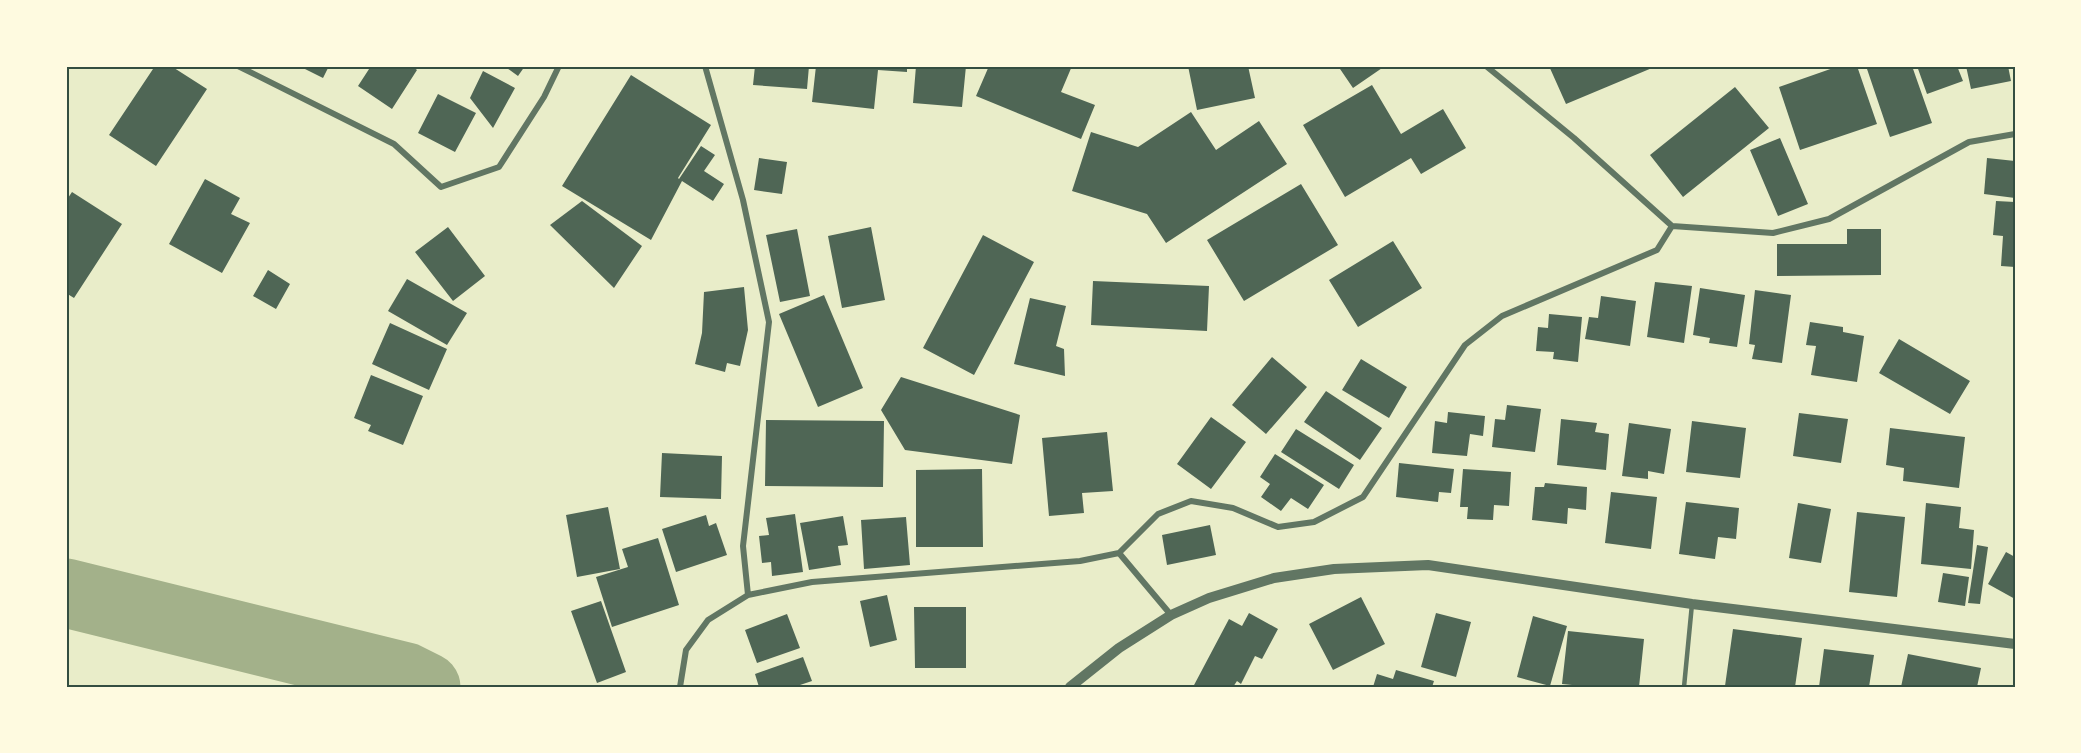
<svg xmlns="http://www.w3.org/2000/svg" width="2081" height="753" viewBox="0 0 2081 753" font-family="'DejaVu Sans',sans-serif">
	<rect width="100%" height="100%" fill="#e9edc9"/>
	<g fill="none" stroke-linecap="round" stroke-linejoin="round">
		<path stroke="#a3b18a" stroke-width="69" d="M 66,593 L 406,677 L 426,687"/>
	</g>
	<path fill="#4f6655" d="M 155,66 L 171,66 L 207,89 L 156,166 L 109,135 Z
		M 299,66 L 329,66 L 323,78 Z
		M 371,66 L 412,66 L 417,70 L 392,109 L 358,86 Z
		M 504,66 L 525,66 L 518,76 Z
		M 755,66 L 809,66 L 807,89 L 753,85 Z
		M 816,66 L 907,66 L 907,72 L 878,70 L 874,109 L 812,102 Z
		M 916,66 L 966,66 L 962,107 L 913,103 Z
		M 989,66 L 1072,66 L 1061,92 L 1095,105 L 1081,139 L 976,96 Z
		M 1188,66 L 1248,66 L 1255,98 L 1197,110 Z
		M 1338,66 L 1385,66 L 1353,88 Z
		M 1549,66 L 1651,66 L 1652,68 L 1566,104 Z
		M 1839,66 L 1857,66 L 1877,124 L 1800,150 L 1779,87 Z
		M 1866,66 L 1912,66 L 1932,123 L 1890,137 Z
		M 1917,66 L 1957,66 L 1963,81 L 1927,94 Z
		M 1966,66 L 2008,66 L 2011,81 L 1971,89 Z
		M 483,71 L 515,88 L 493,128 L 470,98 Z
		M 631,75 L 711,125 L 678,178 L 679,179 L 701,146 L 715,155 L 704,171 L 724,184 L 713,201 L 682,181 L 651,240 L 562,186 Z
		M 1372,85 L 1401,134 L 1443,109 L 1466,148 L 1421,174 L 1411,158 L 1345,197 L 1303,125 Z
		M 1735,87 L 1769,128 L 1683,197 L 1650,155 Z
		M 438,94 L 476,113 L 455,152 L 418,133 Z
		M 1191,112 L 1216,150 L 1259,121 L 1287,164 L 1166,243 L 1147,214 L 1072,191 L 1091,132 L 1138,147 Z
		M 1780,138 L 1808,204 L 1778,216 L 1750,150 Z
		M 759,158 L 787,162 L 782,194 L 754,190 Z
		M 1987,158 L 2015,161 L 2015,198 L 1984,194 Z
		M 205,179 L 240,198 L 231,214 L 250,223 L 222,273 L 169,244 Z
		M 1301,184 L 1338,245 L 1244,301 L 1207,240 Z
		M 72,192 L 122,224 L 74,298 L 66,293 L 66,201 Z
		M 582,201 L 642,246 L 614,288 L 550,225 Z
		M 1996,201 L 2015,202 L 2015,267 L 2001,266 L 2003,236 L 1993,235 Z
		M 448,227 L 485,276 L 453,301 L 415,252 Z
		M 871,227 L 885,300 L 842,308 L 828,236 Z
		M 797,229 L 810,296 L 780,302 L 766,235 Z
		M 1847,229 L 1881,229 L 1881,275 L 1777,276 L 1777,244 L 1847,244 Z
		M 983,235 L 1034,262 L 974,375 L 923,348 Z
		M 1393,241 L 1422,288 L 1358,327 L 1329,280 Z
		M 268,270 L 290,284 L 276,309 L 253,296 Z
		M 407,279 L 467,313 L 447,345 L 388,311 Z
		M 1093,281 L 1209,286 L 1207,331 L 1091,325 Z
		M 1655,282 L 1692,286 L 1684,343 L 1647,337 Z
		M 744,287 L 748,330 L 740,366 L 727,363 L 725,372 L 695,364 L 702,333 L 704,292 Z
		M 1700,288 L 1745,295 L 1737,347 L 1709,343 L 1710,338 L 1693,335 Z
		M 1755,290 L 1791,295 L 1782,363 L 1752,359 L 1755,345 L 1749,344 Z
		M 824,295 L 863,388 L 818,407 L 779,314 Z
		M 1601,296 L 1636,301 L 1630,346 L 1585,339 L 1589,317 L 1598,318 Z
		M 1030,298 L 1066,306 L 1056,346 L 1064,349 L 1065,376 L 1014,364 Z
		M 1549,314 L 1582,317 L 1578,362 L 1553,359 L 1554,352 L 1536,351 L 1538,327 L 1548,328 Z
		M 1810,322 L 1843,327 L 1843,332 L 1864,336 L 1857,382 L 1811,375 L 1816,346 L 1806,345 Z
		M 390,323 L 447,349 L 429,390 L 372,364 Z
		M 1899,339 L 1970,381 L 1950,414 L 1879,373 Z
		M 1272,357 L 1307,387 L 1266,434 L 1232,405 Z
		M 1361,359 L 1407,387 L 1389,418 L 1342,390 Z
		M 371,375 L 423,396 L 403,445 L 368,431 L 371,425 L 354,418 Z
		M 901,377 L 1020,415 L 1012,464 L 905,450 L 881,410 Z
		M 1326,391 L 1382,428 L 1360,460 L 1304,422 Z
		M 1507,405 L 1541,409 L 1535,452 L 1492,447 L 1495,419 L 1505,420 Z
		M 1448,412 L 1485,416 L 1483,436 L 1470,434 L 1467,456 L 1432,453 L 1435,421 L 1447,423 Z
		M 1799,413 L 1848,419 L 1841,463 L 1793,456 Z
		M 1211,417 L 1246,442 L 1211,489 L 1177,464 Z
		M 1561,419 L 1597,423 L 1595,432 L 1609,434 L 1606,470 L 1557,465 Z
		M 766,420 L 884,421 L 883,487 L 765,486 Z
		M 1692,421 L 1746,428 L 1740,478 L 1686,472 Z
		M 1629,423 L 1671,429 L 1664,474 L 1648,471 L 1648,479 L 1622,476 Z
		M 1890,428 L 1965,437 L 1959,488 L 1903,481 L 1904,468 L 1886,465 Z
		M 1296,429 L 1354,465 L 1339,489 L 1281,452 Z
		M 1107,432 L 1113,491 L 1082,493 L 1084,513 L 1049,516 L 1042,438 Z
		M 662,453 L 722,456 L 721,499 L 660,497 Z
		M 1275,454 L 1324,485 L 1308,509 L 1291,498 L 1281,511 L 1261,497 L 1270,484 L 1260,477 Z
		M 1399,463 L 1454,469 L 1451,493 L 1439,492 L 1438,502 L 1396,497 Z
		M 982,469 L 983,547 L 916,547 L 916,470 Z
		M 1463,469 L 1511,472 L 1509,506 L 1494,505 L 1493,520 L 1467,519 L 1468,507 L 1460,507 Z
		M 1545,483 L 1587,487 L 1586,510 L 1568,508 L 1567,524 L 1532,520 L 1535,487 L 1544,487 Z
		M 1611,492 L 1657,497 L 1651,549 L 1605,543 Z
		M 1686,502 L 1739,508 L 1736,539 L 1718,537 L 1715,559 L 1679,554 Z
		M 1798,503 L 1831,509 L 1821,563 L 1789,558 Z
		M 1926,503 L 1961,507 L 1959,528 L 1974,530 L 1971,569 L 1921,564 Z
		M 608,507 L 620,569 L 577,577 L 566,515 Z
		M 1857,512 L 1905,517 L 1897,597 L 1849,592 Z
		M 795,514 L 803,572 L 772,576 L 771,562 L 762,563 L 759,536 L 769,535 L 766,518 Z
		M 706,515 L 709,526 L 716,523 L 727,555 L 676,572 L 662,529 Z
		M 843,516 L 848,545 L 838,546 L 841,565 L 809,570 L 800,523 Z
		M 906,517 L 910,565 L 864,569 L 861,520 Z
		M 1210,525 L 1216,555 L 1167,565 L 1162,535 Z
		M 658,538 L 679,605 L 612,627 L 596,577 L 628,567 L 622,549 Z
		M 1977,545 L 1988,547 L 1980,604 L 1968,603 Z
		M 2006,552 L 2015,557 L 2015,599 L 1988,584 Z
		M 1943,573 L 1969,577 L 1965,606 L 1938,602 Z
		M 887,595 L 897,640 L 870,647 L 860,601 Z
		M 1361,597 L 1385,644 L 1333,670 L 1309,624 Z
		M 601,601 L 626,672 L 597,683 L 571,611 Z
		M 914,607 L 966,607 L 966,668 L 915,668 Z
		M 1249,613 L 1278,629 L 1262,659 L 1255,656 L 1241,684 L 1237,681 L 1233,687 L 1193,687 L 1229,619 L 1242,626 Z
		M 1436,613 L 1471,622 L 1456,677 L 1421,667 Z
		M 787,614 L 800,648 L 757,663 L 745,630 Z
		M 1533,616 L 1567,626 L 1550,686 L 1517,677 Z
		M 1733,629 L 1802,638 L 1795,687 L 1725,686 Z
		M 1568,631 L 1644,639 L 1639,687 L 1592,687 L 1562,684 Z
		M 1824,649 L 1874,655 L 1869,687 L 1819,687 Z
		M 1908,654 L 1981,668 L 1977,687 L 1901,687 Z
		M 803,657 L 812,681 L 794,687 L 759,687 L 755,674 Z
		M 1396,670 L 1434,681 L 1432,687 L 1373,687 L 1377,674 L 1393,679 Z"/>
	<g fill="none" stroke-linecap="round" stroke-linejoin="round">
		<path stroke="#617663" stroke-width="4.5" d="M 1684,687 L 1692,604"/>
		<path stroke="#617663" stroke-width="6" d="M 238,66 L 394,144 L 441,187 L 499,167 L 544,97 L 559,66
			M 705,66 L 743,200 L 769,322 L 743,546 L 748,595
			M 1486,66 L 1574,138 L 1672,226 L 1773,233 L 1829,219 L 1969,142 L 2015,134
			M 1119,553 L 1171,615
			M 680,687 L 686,650 L 708,620 L 748,595 L 812,582 L 1080,561 L 1119,553 L 1158,514 L 1191,501 L 1233,508 L 1278,527 L 1314,522 L 1363,497 L 1465,345 L 1502,316 L 1657,250 L 1672,226"/>
		<path stroke="#617663" stroke-width="10" d="M 1070,687 L 1119,648 L 1171,615 L 1209,598 L 1274,578 L 1334,569 L 1428,565 L 1692,604 L 2015,644"/>
	</g>
	<rect width="2081" height="753" fill="none" stroke="#fefae0" stroke-width="135"/>
	<rect x="68" y="68" width="1946" height="618" fill="none" stroke="#344e41" stroke-width="2"/>
</svg>
